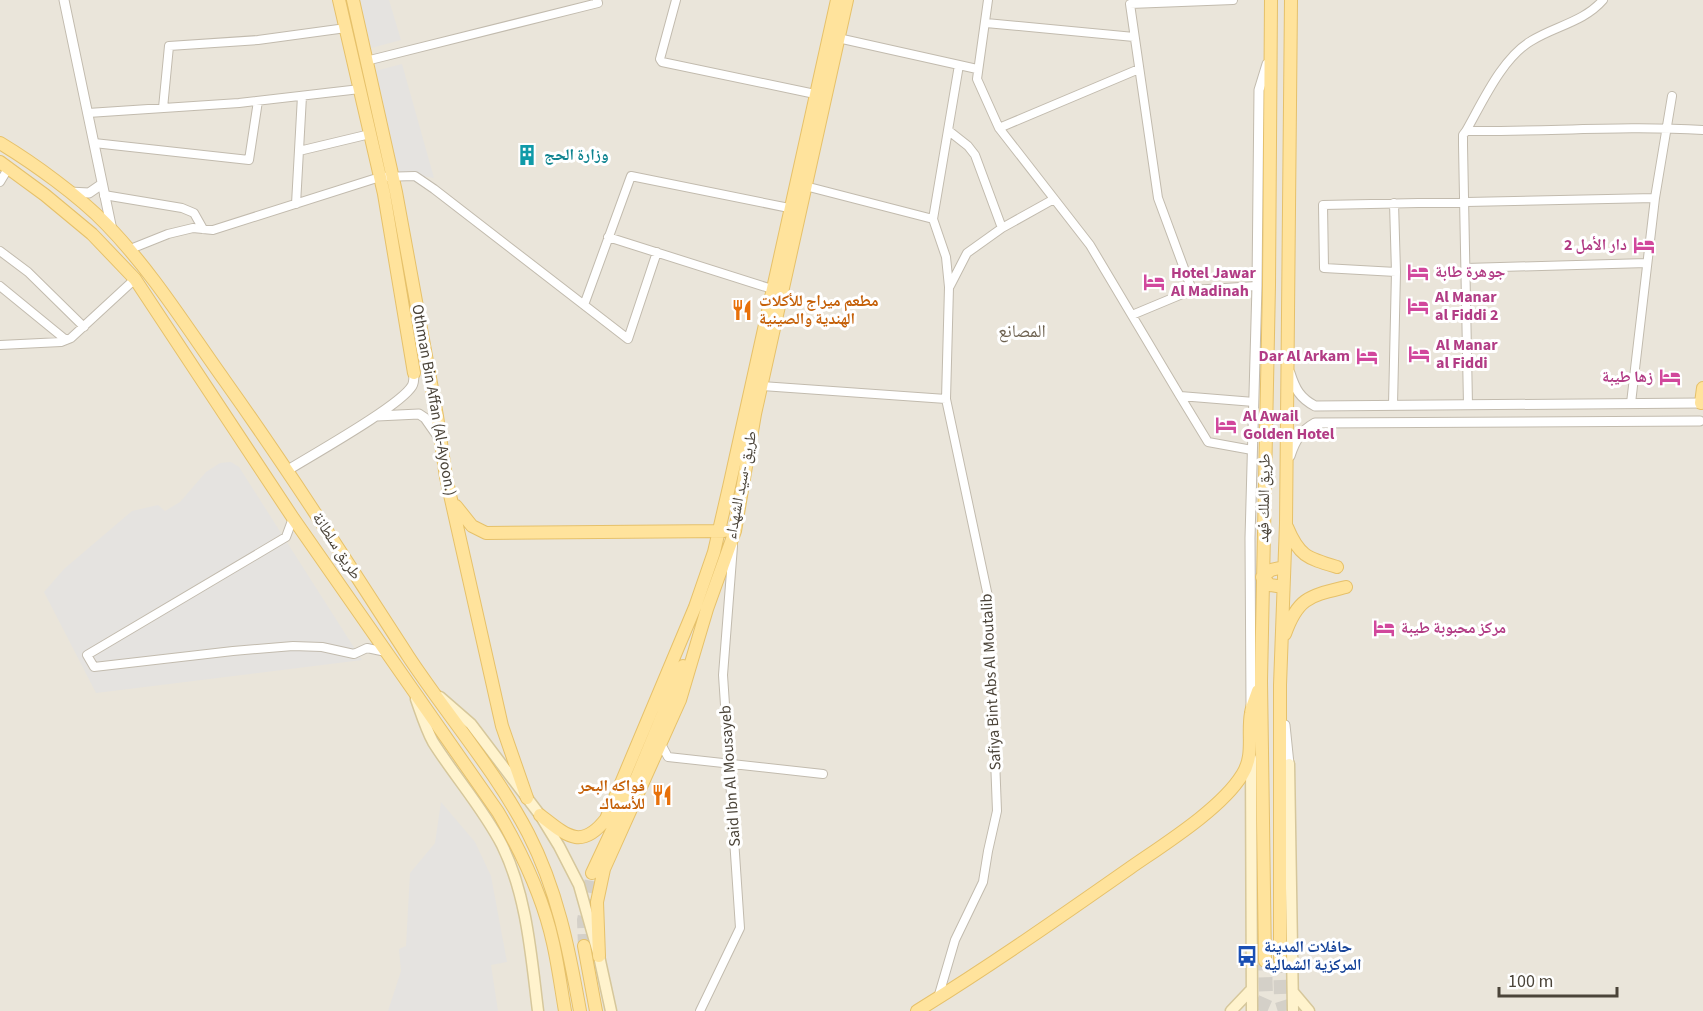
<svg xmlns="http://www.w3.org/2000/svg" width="1703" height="1011" viewBox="0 0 1703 1011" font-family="'Source Sans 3','Noto Naskh Arabic',sans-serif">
	<rect width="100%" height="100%" fill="#f6f3ec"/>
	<path fill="#eae5da" d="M 0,0 L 1703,0 L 1703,1011 L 0,1011 Z"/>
	<path fill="#e5e3e0" d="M 360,0 L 389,0 L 401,40 L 371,48 Z
		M 402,64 L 434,178 L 396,171 L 375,71 Z
		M 231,462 L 239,467 L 362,660 L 96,693 L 44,592 L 64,569 L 132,511 L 158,505 L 165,511 L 180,502 L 206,472 L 220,463 Z
		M 441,802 L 475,842 L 491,876 L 507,962 L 491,965 L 498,1011 L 388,1011 L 401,971 L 399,949 L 406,946 L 410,873 L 435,843 Z"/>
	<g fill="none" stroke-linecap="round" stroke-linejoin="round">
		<path stroke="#d4d0c8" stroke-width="12" stroke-dasharray="12 6" stroke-linecap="butt" d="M 584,946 L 583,920 L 592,873"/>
		<path stroke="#d4d0c8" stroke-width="14" stroke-dasharray="14 7" stroke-linecap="butt" d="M 1280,959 L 1281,998 L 1285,1011
			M 1260,1011 L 1266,997 L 1265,961"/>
		<defs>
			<path id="minor" d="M 676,0 L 660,59 L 662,62 L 815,94
				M 988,0 L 977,79 L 999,128 L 1090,245 L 1180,396 L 1254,402
				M 986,23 L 1134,37
				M 838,38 L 977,69
				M 366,61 L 598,3 L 597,0
				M 163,108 L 169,46 L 258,40 L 346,28
				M 88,113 L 239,103 L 360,89
				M 999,128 L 1139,69
				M 949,131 L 968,146 L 975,155 L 1002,228
				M 1466,131 C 1482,103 1502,58 1531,41 C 1555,26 1584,22 1603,0
				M 94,143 L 249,160 L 258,101
				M 299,151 L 370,134
				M 0,182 L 9,167
				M 805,186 L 933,219 L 946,257 L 949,287 L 946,399 L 989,601 L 997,811 L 988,851 L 983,882 L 955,940 L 938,998
				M 104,195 L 182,208 L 194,213 L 203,229
				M 1655,198 L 1672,96
				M 1394,203 L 1396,272
				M 296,204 L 302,96
				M 933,219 L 959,65
				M 608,237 L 772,289
				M 128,250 L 168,234 L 193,228 L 213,230 L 380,177 L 415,176 L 434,189 L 628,339 L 657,252
				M 0,251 L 28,272 L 84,327
				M 1466,268 L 1647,263
				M 0,286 L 66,340
				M 950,286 L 967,253 L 1002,228 L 1054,199
				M 1192,290 L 1158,198 L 1130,4 L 1233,0
				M 584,305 L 631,176 L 789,208
				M 1132,315 L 1192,290 L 1257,286
				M 0,345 L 61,342 L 71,338 L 135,279
				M 761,386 L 946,399
				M 1180,396 L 1208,442 L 1252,450
				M 1393,405 L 1396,272 L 1324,268 L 1323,205 L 1655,198 L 1631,403
				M 1468,405 L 1463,145 L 1463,135 L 1466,131 C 1545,132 1624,125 1703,130
				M 293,518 L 286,537 L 87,655 L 94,667 L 233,651 L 293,646 L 322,647 L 354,654 L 367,648 L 386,652
				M 661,744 L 668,757 L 823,774
				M 700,1011 L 740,928 L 723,675 L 733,546"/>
			<path id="tertiary" d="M 64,0 L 112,230
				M 69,192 L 89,193 L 102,184
				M 1290,373 C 1295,389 1300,398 1315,406 L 1701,403
				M 377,416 L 419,414 L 425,418 L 439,438
				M 1290,456 C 1295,440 1301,431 1315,423 L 1700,421
				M 288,470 C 312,455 400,406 412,386 C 414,383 414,377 414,373
				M 1251,706 L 1250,538 L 1257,286 L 1259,90 L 1267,64
				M 1285,725 L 1289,764"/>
			<path id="secondary" d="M 440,697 L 471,724 L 540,815 L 559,846 L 579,885 L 599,956 L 611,1011
				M 416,699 C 421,713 426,729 433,742 C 455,777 483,808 502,845 C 527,896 531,955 538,1011
				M 1251,758 L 1252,1011
				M 1289,764 L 1293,1011
				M 1293,992 L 1309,1011
				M 1231,1011 L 1250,991"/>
			<path id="primary" d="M 339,0 L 384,194 L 414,373
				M 353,0 L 396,192 L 437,416 L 446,477 L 502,726 L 527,798
				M 0,143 C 33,163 79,196 106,224 C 152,271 187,328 225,381 C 289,471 348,563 408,656 C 447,715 495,770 528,833 C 557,889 569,949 580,1011
				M 0,162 L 45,195 L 92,234 L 135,279 L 293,518 L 498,812 C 522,853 543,897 553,943 C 558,965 561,988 565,1011
				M 1701,403 L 1703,388
				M 456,506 L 472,526 L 486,533 L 724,531
				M 1287,527 C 1299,556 1307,558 1337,567
				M 1283,587 L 1270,585 L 1262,577 L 1271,570 L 1284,567
				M 1285,634 C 1298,597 1310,596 1346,587
				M 540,815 C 566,835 581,851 606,819 L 695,607 L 714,552 L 729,487 L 837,0
				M 592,873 L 637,777 L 683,666
				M 584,946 L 596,1011
				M 599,956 L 597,902 L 604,869 L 680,700 L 707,609 L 735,531 L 755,414 L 847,0
				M 1280,959 L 1280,685 L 1286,523 L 1291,0
				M 1265,961 L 1261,681 L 1269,285 L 1271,0
				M 917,1011 C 990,966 1060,917 1130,868 C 1163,845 1221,809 1242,775 C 1255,755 1247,734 1251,713 C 1252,705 1256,698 1258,691"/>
		</defs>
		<use href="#minor" stroke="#c2bbae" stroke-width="10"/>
		<use href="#tertiary" stroke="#c2bbae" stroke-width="11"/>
		<use href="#secondary" stroke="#d6c79b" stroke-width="13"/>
		<use href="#primary" stroke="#e6c16a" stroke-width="14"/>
		<use href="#minor" stroke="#fff" stroke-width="8"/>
		<use href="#tertiary" stroke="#fff" stroke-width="9"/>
		<use href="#secondary" stroke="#fff3cd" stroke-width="10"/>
		<use href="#primary" stroke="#ffe39c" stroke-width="12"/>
	</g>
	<defs>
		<symbol id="building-bare" viewBox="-9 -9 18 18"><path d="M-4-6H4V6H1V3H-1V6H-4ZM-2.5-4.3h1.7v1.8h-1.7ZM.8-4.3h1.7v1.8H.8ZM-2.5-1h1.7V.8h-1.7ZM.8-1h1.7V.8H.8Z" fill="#0f9aa8" stroke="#fff" stroke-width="2.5" paint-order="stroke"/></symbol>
		<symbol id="hotel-bare" viewBox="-9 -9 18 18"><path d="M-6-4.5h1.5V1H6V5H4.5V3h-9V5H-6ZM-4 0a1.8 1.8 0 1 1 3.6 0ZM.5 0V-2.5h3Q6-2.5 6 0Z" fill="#d1479c" stroke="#fff" stroke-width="2.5" paint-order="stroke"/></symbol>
		<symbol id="restaurant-bare" viewBox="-9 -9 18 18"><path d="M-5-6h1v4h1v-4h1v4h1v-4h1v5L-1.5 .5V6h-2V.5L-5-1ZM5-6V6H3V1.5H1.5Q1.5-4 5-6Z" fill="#e8710a" stroke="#fff" stroke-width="2.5" paint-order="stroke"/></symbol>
		<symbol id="bus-bare" viewBox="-9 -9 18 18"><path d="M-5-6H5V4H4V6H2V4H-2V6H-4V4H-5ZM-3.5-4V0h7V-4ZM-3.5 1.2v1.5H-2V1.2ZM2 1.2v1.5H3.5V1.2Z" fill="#1a4fb4" stroke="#fff" stroke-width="2.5" paint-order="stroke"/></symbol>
	</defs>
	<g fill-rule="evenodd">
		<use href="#building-bare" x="512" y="140" width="30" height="30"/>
		<use href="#hotel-bare" x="1629" y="230" width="30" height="30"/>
		<use href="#hotel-bare" x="1403" y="257" width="30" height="30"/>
		<use href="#hotel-bare" x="1139" y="267" width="30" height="30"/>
		<use href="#hotel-bare" x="1403" y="291" width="30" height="30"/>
		<use href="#restaurant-bare" x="727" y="295" width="30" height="30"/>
		<use href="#hotel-bare" x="1404" y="339" width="30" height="30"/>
		<use href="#hotel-bare" x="1352" y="341" width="30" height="30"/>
		<use href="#hotel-bare" x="1655" y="362" width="30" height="30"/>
		<use href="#hotel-bare" x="1211" y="410" width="30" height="30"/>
		<use href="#hotel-bare" x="1369" y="613" width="30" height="30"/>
		<use href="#restaurant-bare" x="647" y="780" width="30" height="30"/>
		<use href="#bus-bare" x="1232" y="941" width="30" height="30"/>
	</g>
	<g text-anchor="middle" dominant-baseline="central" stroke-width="6" stroke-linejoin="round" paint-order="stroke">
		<g font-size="16" font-weight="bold" fill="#0d838f" stroke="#fff" text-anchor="start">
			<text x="544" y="155">وزارة الحج</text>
		</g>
		<g font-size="16" font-weight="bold" fill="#b23c85" stroke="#fff" text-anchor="start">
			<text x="1627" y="245" text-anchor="end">دار الأمل 2</text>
			<text x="1435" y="272">جوهرة طابة</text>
			<text x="1171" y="273">Hotel Jawar<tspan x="1171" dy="18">Al Madinah</tspan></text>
			<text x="1435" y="297">Al Manar<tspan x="1435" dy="18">al Fiddi 2</tspan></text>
			<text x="1436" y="345">Al Manar<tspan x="1436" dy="18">al Fiddi</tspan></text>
			<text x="1350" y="356" text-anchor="end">Dar Al Arkam</text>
			<text x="1653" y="377" text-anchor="end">زها طيبة</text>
			<text x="1243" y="416">Al Awail<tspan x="1243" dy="18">Golden Hotel</tspan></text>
			<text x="1401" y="628">مركز محبوبة طيبة</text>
		</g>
		<g font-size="16" font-weight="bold" fill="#c56008" stroke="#fff" text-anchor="start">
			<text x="759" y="301">مطعم ميراج للأكلات<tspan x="759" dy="18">الهندية والصينية</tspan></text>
			<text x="645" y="786" text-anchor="end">فواكه البحر<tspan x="645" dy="18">للأسماك</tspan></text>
		</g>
		<g font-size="16" fill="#4b4439" stroke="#fff">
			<text transform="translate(434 400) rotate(80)">Othman Bin Affan (Al-Ayoon.)</text>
			<text transform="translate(741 485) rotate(-79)">طريق -سيد الشهداء</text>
			<text transform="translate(1264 498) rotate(-89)">طريق الملك فهد</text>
			<text transform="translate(337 546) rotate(57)">طريق سلطانة</text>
			<text transform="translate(991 682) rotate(-93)">Safiya Bint Abs Al Moutalib</text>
			<text transform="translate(730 776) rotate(-94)">Said Ibn Al Mousayeb</text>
		</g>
		<g font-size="16" font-weight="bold" fill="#164399" stroke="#fff" text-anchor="start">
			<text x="1264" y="947">حافلات المدينة<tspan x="1264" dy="18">المركزية الشمالية</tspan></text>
		</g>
		<g font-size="18" fill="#6e6250" stroke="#fff">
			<text x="1022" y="331">المصانع</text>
		</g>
	</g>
	<path d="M1499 987v9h118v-9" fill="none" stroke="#4b4439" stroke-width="3"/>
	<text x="1508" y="987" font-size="18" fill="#4b4439" stroke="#ffffff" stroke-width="4.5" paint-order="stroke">100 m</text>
</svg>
